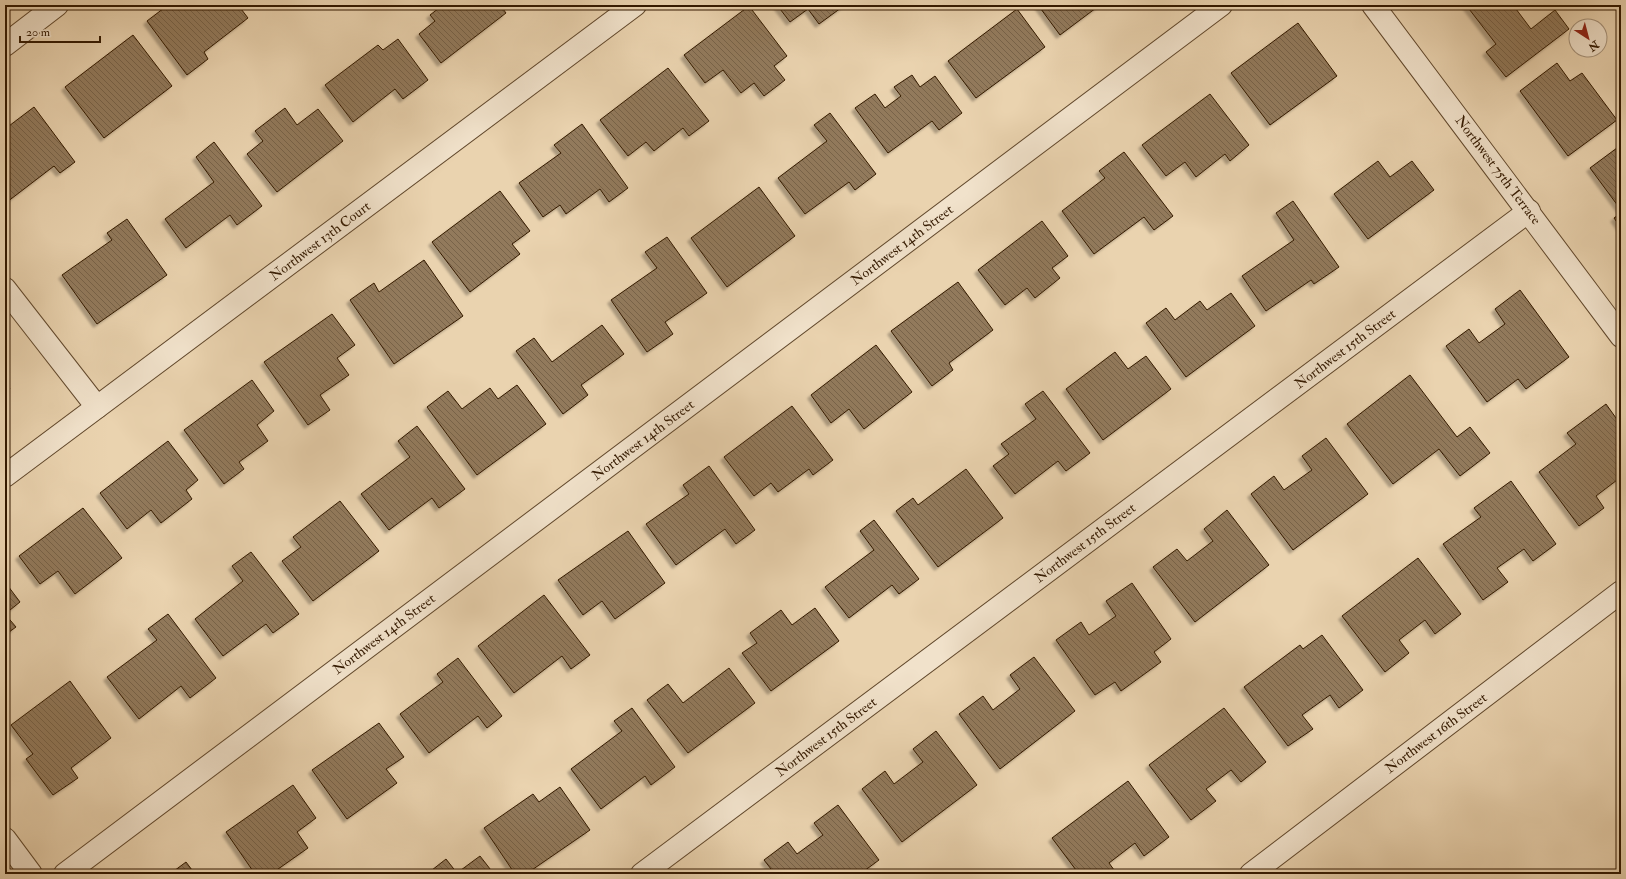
<svg xmlns="http://www.w3.org/2000/svg" width="1626" height="879" viewBox="0 0 1626 879" font-family="'IM FELL Double Pica',serif">
	<style>
		.building { fill: url(#building-back-hatch); stroke: #331900; filter: url(#shadow) }
		.lines { fill: none; stroke-linecap: round; stroke-linejoin: round }
		.street-casing { stroke: #61482c; stroke-width: 24 }
		.street { stroke: #f1e2cb; stroke-width: 22 }
		.labels { text-anchor: middle; dominant-baseline: central; stroke-width: 3.5; stroke-linejoin: round; paint-order: stroke }
		.street-label { font-size: 14px; fill: #331900; stroke: #f1e2cb }
	</style>
	<defs>
		<pattern id="building-back-hatch" width="6" height="6" patternUnits="userSpaceOnUse"><rect width="6" height="6" fill="#927a5b"/><path d="M-1 5l2 2M0 0l6 6M5-1l2 2" fill="none" stroke="#786349"/></pattern>
		<filter id="shadow"><feDropShadow dx="-3.5" dy="3.5" stdDeviation="1" flood-color="#0004"/></filter>
	</defs>
	<rect width="100%" height="100%" fill="#ead3af"/>
	<filter id="stains"><feTurbulence type="fractalNoise" baseFrequency=".005" numOctaves="4"/><feColorMatrix values="0 0 0 0 .2 0 0 0 0 .09 0 0 0 0 .02 0 0 0 .5 -.17"/></filter>
	<radialGradient id="worn" r=".72"><stop offset=".6" stop-color="#630" stop-opacity="0"/><stop offset="1" stop-color="#630" stop-opacity=".3"/></radialGradient>
	<!-- building -->
	<g class="building">
		<polygon points="168,5 238,5 248,18 204,52 208,59 187,75 147,21"/>
		<polygon points="443,5 500,5 506,13 441,63 419,34 435,21 430,15"/>
		<polygon points="777,5 845,5 819,24 808,9 790,22"/>
		<polygon points="1038,5 1100,5 1060,35"/>
		<polygon points="1466,5 1513,5 1531,29 1555,10 1569,29 1506,77 1486,52 1496,44"/>
		<polygon points="749,6 787,56 774,66 785,80 764,96 754,83 741,93 723,70 705,83 684,55"/>
		<polygon points="1017,9 1045,47 976,98 948,61"/>
		<polygon points="1298,23 1337,76 1270,125 1231,73"/>
		<polygon points="133,35 172,86 104,138 65,87"/>
		<polygon points="398,39 428,80 403,99 395,89 353,122 325,85 378,45 383,50"/>
		<polygon points="1557,63 1570,81 1582,73 1617,120 1568,156 1520,91"/>
		<polygon points="668,68 709,121 689,136 683,128 654,151 646,142 628,156 600,120"/>
		<polygon points="912,75 920,87 935,76 962,113 939,130 932,121 888,153 855,108 875,94 885,108 901,96 894,87"/>
		<polygon points="1210,94 1249,145 1230,161 1225,154 1196,177 1185,162 1166,176 1142,145"/>
		<polygon points="34,107 75,162 60,173 54,166 7,202 5,200 5,129"/>
		<polygon points="285,108 297,125 318,109 343,141 277,192 247,154 263,141 255,131"/>
		<polygon points="830,113 876,174 855,190 849,182 805,214 778,178 827,141 814,125"/>
		<polygon points="582,124 628,188 609,202 600,189 566,214 560,205 543,217 519,183 561,153 554,145"/>
		<polygon points="214,142 262,206 237,225 230,215 186,248 165,219 214,182 196,157"/>
		<polygon points="1621,145 1621,210 1590,168"/>
		<polygon points="1124,152 1173,216 1154,230 1144,217 1094,254 1062,211 1105,178 1099,171"/>
		<polygon points="1378,161 1390,177 1412,161 1434,190 1368,239 1334,194"/>
		<polygon points="759,187 795,236 727,287 691,238"/>
		<polygon points="500,191 530,231 512,244 520,254 470,292 432,242"/>
		<polygon points="1293,201 1339,267 1314,284 1311,280 1266,311 1242,276 1294,240 1276,213"/>
		<polygon points="1621,213 1621,228 1614,218"/>
		<polygon points="127,219 167,275 97,324 62,275 112,240 107,233"/>
		<polygon points="1042,221 1068,256 1052,268 1060,278 1035,298 1027,288 1005,305 978,270"/>
		<polygon points="667,237 707,293 665,322 673,334 647,352 611,300 657,268 645,252"/>
		<polygon points="424,260 463,316 394,364 350,300 374,283 379,292"/>
		<polygon points="958,282 993,330 949,363 953,370 932,386 891,331"/>
		<polygon points="1520,290 1569,357 1526,389 1518,379 1487,402 1446,346 1469,329 1479,343 1505,324 1495,309"/>
		<polygon points="1231,293 1255,326 1186,377 1146,323 1166,308 1175,320 1200,301 1207,310"/>
		<polygon points="332,314 355,345 337,358 349,375 320,395 330,410 308,425 264,362"/>
		<polygon points="602,325 624,354 581,385 588,395 563,414 516,351 534,338 552,362"/>
		<polygon points="876,345 912,392 864,429 849,409 831,423 811,395"/>
		<polygon points="1115,352 1128,369 1146,356 1171,389 1103,440 1066,389"/>
		<polygon points="1410,375 1457,437 1470,427 1490,453 1460,476 1439,449 1393,484 1347,424"/>
		<polygon points="252,380 274,411 257,425 268,441 239,462 244,469 224,484 184,430"/>
		<polygon points="5,382 10,389 5,392"/>
		<polygon points="517,385 546,424 477,475 427,407 448,391 462,409 490,388 498,399"/>
		<polygon points="1043,391 1090,453 1066,471 1058,461 1015,494 993,466 1009,454 1001,444 1036,419 1025,404"/>
		<polygon points="1606,404 1621,425 1621,477 1596,496 1604,508 1579,526 1539,472 1576,444 1567,433"/>
		<polygon points="792,406 833,460 813,475 809,469 778,492 771,483 754,496 724,457"/>
		<polygon points="417,426 465,489 439,508 432,498 389,530 361,494 410,457 398,441"/>
		<polygon points="1326,438 1368,494 1293,550 1251,494 1274,476 1284,490 1312,470 1302,456"/>
		<polygon points="168,441 198,480 186,490 192,499 161,523 151,510 127,529 100,493"/>
		<polygon points="709,466 755,530 736,544 725,529 676,565 646,524 689,494 683,485"/>
		<polygon points="966,469 1003,518 938,567 896,511 913,498 918,505"/>
		<polygon points="1511,481 1556,544 1533,561 1524,549 1497,568 1508,582 1483,600 1443,544 1481,517 1474,508"/>
		<polygon points="340,501 379,551 313,601 282,561 301,547 293,537"/>
		<polygon points="83,508 122,558 75,594 58,571 40,584 19,556"/>
		<polygon points="1227,510 1269,565 1195,622 1153,567 1177,549 1187,561 1213,541 1204,529"/>
		<polygon points="874,520 919,579 899,594 892,585 849,618 825,587 874,550 860,531"/>
		<polygon points="628,531 665,583 615,619 602,601 583,615 558,580"/>
		<polygon points="251,552 299,614 273,633 266,624 223,656 195,619 243,581 232,566"/>
		<polygon points="1418,558 1461,614 1435,634 1425,620 1399,640 1409,653 1385,672 1342,616"/>
		<polygon points="5,582 20,602 5,614 16,627 5,635"/>
		<polygon points="1132,583 1171,639 1154,652 1161,662 1121,691 1115,682 1095,695 1056,640 1081,622 1089,635 1116,616 1106,601"/>
		<polygon points="544,595 590,655 571,669 562,656 514,693 478,646"/>
		<polygon points="815,608 839,641 771,691 742,653 757,643 750,633 781,610 792,625"/>
		<polygon points="168,614 216,678 190,698 181,686 139,719 107,677 157,640 148,629"/>
		<polygon points="1322,635 1363,690 1339,708 1330,695 1302,715 1313,729 1288,746 1244,687 1300,645 1303,649"/>
		<polygon points="1034,657 1075,711 1000,769 959,714 983,696 993,710 1020,689 1010,675"/>
		<polygon points="458,658 502,716 487,728 478,716 429,753 400,714 443,682 437,674"/>
		<polygon points="729,668 755,703 688,753 647,700 668,684 683,703"/>
		<polygon points="70,681 111,738 71,768 78,778 53,795 26,759 33,754 11,725"/>
		<polygon points="632,708 675,767 651,785 645,776 601,809 571,769 622,731 614,721"/>
		<polygon points="1224,708 1266,762 1241,782 1231,770 1206,789 1216,801 1191,820 1149,765"/>
		<polygon points="379,723 404,757 386,769 397,783 347,819 312,770"/>
		<polygon points="936,731 977,785 902,842 862,789 885,771 894,784 923,762 913,749"/>
		<polygon points="1128,781 1169,837 1144,856 1135,843 1109,863 1117,874 1079,874 1052,838"/>
		<polygon points="293,785 316,818 297,832 308,848 271,874 255,874 226,832"/>
		<polygon points="560,787 590,830 526,874 515,874 484,828 533,794 539,802"/>
		<polygon points="838,805 879,860 860,874 775,874 764,860 788,842 797,854 823,835 814,823"/>
		<polygon points="480,856 494,874 427,874 446,859 457,873"/>
		<polygon points="186,862 195,874 170,874"/>
	</g>
	<g class="lines">
		<defs>
			<g id="street">
				<polyline points="1373,5 1621,336"/>
				<polyline points="5,45 57,5"/>
				<polyline points="5,289 97,407"/>
				<polyline points="5,476 635,5"/>
				<polyline points="5,839 31,874"/>
				<polyline points="65,874 1221,5"/>
				<polyline points="642,874 1529,211"/>
				<polyline points="1251,874 1621,592"/>
			</g>
		</defs>
		<!-- street casing -->
		<use href="#street" class="street-casing"/>
		<!-- street -->
		<use href="#street" class="street"/>
	</g>
	<g class="labels">
		<!-- street labels -->
		<g class="street-label">
			<text transform="translate(1498 170) rotate(53)">Northwest 75th Terrace</text>
			<text transform="translate(320 241) rotate(-37)">Northwest 13th Court</text>
			<text transform="translate(902 245) rotate(-37)">Northwest 14th Street</text>
			<text transform="translate(1345 349) rotate(-37)">Northwest 15th Street</text>
			<text transform="translate(643 440) rotate(-37)">Northwest 14th Street</text>
			<text transform="translate(1085 543) rotate(-37)">Northwest 15th Street</text>
			<text transform="translate(384 634) rotate(-37)">Northwest 14th Street</text>
			<text transform="translate(1436 733) rotate(-37)">Northwest 16th Street</text>
			<text transform="translate(826 737) rotate(-37)">Northwest 15th Street</text>
		</g>
	</g>
	<!-- margin -->
	<rect width="1626" height="879" fill="none" stroke="#ead3af" stroke-width="20"/>
	<rect x="6" y="6" width="1614" height="867" fill="none" stroke="#331900" stroke-width="2"/>
	<rect x="10" y="10" width="1606" height="859" fill="none" stroke="#331900"/>
	<!-- north arrow -->
	<g transform="translate(1588 38) rotate(144)"><circle r="19" fill="#f1e2cb" stroke="#a5927a"/>
	<path d="M0-3L7 15L0 10L-7 15Z" fill="#8f2418"/>
	<text y="-6" font-size="11" font-weight="bold" text-anchor="middle" fill="#331900">N</text>
	</g>
	<!-- scale -->
	<path d="M20 36v6h80v-6" fill="none" stroke="#331900" stroke-width="2"/>
	<text x="26" y="36" font-size="12" fill="#331900" stroke="#f1e2cb" stroke-width="3" paint-order="stroke">20 m</text>
	<rect width="100%" height="100%" filter="url(#stains)"/>
	<rect width="100%" height="100%" fill="url(#worn)"/>
</svg>
